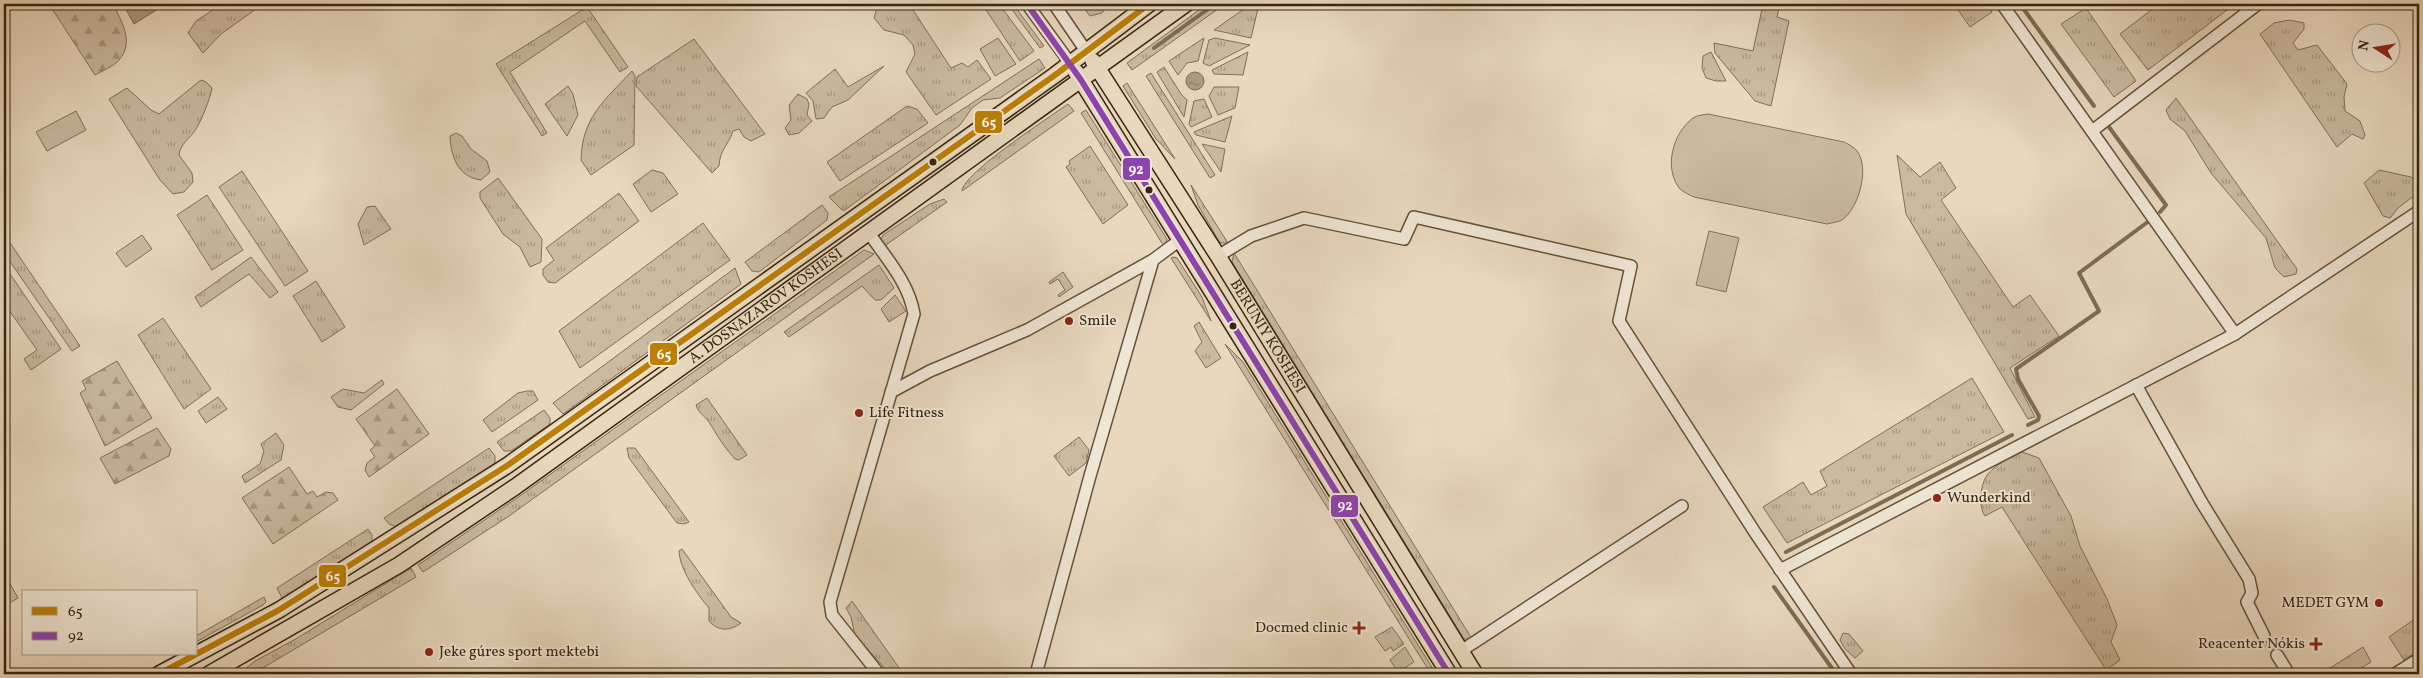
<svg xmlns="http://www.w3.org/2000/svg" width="2423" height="678" viewBox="0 0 2423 678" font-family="Vollkorn,serif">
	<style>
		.grass { fill: url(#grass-tufts); stroke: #807058 }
		.forest { fill: url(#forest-firs); stroke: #807058 }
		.garden { fill: #cabaa0; stroke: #807058 }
		.water { fill: url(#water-ripples); stroke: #7d6c54 }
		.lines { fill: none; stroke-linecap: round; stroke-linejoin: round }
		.stream { stroke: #7d6c54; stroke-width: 4 }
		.minor-tunnel { stroke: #c5b49b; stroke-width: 11; stroke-dasharray: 11 5.5; stroke-linecap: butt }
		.minor-casing { stroke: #63523b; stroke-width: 14 }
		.major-casing { stroke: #37250f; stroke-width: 18 }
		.minor { stroke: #f0e6d5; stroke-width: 11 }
		.major { stroke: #e8d8be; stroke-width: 15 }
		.bus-1-casing { stroke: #f0e6d5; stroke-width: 10 }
		.bus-2-casing { stroke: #f0e6d5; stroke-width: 10 }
		.bus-1 { stroke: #bd7f04; stroke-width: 6 }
		.bus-2 { stroke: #8e44ad; stroke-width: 6 }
		.bus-dot { fill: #37250f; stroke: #f0e6d5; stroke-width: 2 }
		.poi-dot { fill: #8f2418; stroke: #f0e6d5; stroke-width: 2 }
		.labels { text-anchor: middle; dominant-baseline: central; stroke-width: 4; stroke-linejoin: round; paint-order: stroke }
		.street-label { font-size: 15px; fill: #37250f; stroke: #f0e6d5 }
		.poi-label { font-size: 15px; fill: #37250f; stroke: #f0e6d5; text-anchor: start }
		.line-badge { stroke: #f0e6d5; stroke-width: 2 }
		.badge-label { font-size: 14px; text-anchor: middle; font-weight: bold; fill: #fff }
	</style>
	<defs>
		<pattern id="grass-tufts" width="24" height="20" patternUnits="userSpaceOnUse" patternTransform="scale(1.25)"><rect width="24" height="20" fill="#cabaa0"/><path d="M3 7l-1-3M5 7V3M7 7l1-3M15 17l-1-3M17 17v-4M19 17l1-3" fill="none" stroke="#a59781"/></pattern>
		<pattern id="forest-firs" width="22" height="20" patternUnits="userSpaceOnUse" patternTransform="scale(1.25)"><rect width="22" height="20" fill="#cabaa0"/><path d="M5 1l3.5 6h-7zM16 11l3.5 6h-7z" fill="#a59781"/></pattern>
		<pattern id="water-ripples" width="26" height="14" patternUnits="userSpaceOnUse" patternTransform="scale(1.25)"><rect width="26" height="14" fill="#ac9b82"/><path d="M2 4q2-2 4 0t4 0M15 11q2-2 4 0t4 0" fill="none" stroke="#8d7e69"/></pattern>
	</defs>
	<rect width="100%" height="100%" fill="#e8d8be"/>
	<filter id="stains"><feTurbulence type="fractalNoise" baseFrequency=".004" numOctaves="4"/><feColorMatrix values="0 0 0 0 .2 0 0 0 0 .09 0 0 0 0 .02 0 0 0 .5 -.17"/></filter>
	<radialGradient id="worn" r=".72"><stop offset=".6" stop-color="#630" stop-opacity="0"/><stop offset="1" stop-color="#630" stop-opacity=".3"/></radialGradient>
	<!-- grass -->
	<g class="grass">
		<polygon points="222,4 263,4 221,34 203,53 188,33 196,21"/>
		<polygon points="878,4 915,4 911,7 951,68 962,63 968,67 977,60 991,79 936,115 906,72 915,54 913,45 904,35 884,30 874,18"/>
		<polygon points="982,4 999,4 1034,51 1020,61"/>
		<polygon points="1008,4 1013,4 1044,46 1040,48"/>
		<polygon points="1081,4 1108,4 1102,13 1090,16"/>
		<polygon points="1207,4 1225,4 1132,70 1127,63"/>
		<polygon points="1251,4 1259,4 1251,38 1214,30"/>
		<polygon points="1763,4 1780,4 1777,17 1789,21 1771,106 1755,101 1715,53 1714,43 1753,51"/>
		<polygon points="1954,4 1986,4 1992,12 1970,27"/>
		<polygon points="2159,4 2235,4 2148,70 2120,34"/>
		<polygon points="587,7 628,67 620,72 585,21 510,72 547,133 542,136 496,64"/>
		<polygon points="2086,8 2136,81 2114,97 2061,24"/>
		<polygon points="2289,20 2304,23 2304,29 2293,43 2298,50 2317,45 2347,84 2344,97 2345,111 2360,121 2365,135 2363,139 2352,134 2337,147 2260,34 2274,23"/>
		<polygon points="998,38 1016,64 995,76 980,49"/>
		<polygon points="1204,38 1198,61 1187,63 1178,75 1169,61"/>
		<polygon points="1215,38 1250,45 1209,66 1203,63 1209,40"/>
		<path d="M694,39l71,95 -14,7 -7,-4 -5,-8 -6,2c-5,15 -13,18 -14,35l-7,7 -76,-87 1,-9z"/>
		<polygon points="1248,52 1243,75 1214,74 1212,70"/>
		<polygon points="1711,52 1726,81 1716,81 1706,78 1702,68 1703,56"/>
		<polygon points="1039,59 1045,68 1000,98 983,100 972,108 960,125 845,210 842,210 829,197"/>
		<polygon points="884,66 848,100 832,107 824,118 816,119 813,101 806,93 835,69 848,87"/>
		<polygon points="1164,67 1181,94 1187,100 1184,117 1157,72"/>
		<path d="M632,71l3,5 -1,69 -43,30 -10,-15c1,-43 24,-60 51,-89z"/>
		<polygon points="1151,73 1215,175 1210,178 1146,76"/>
		<path d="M201,80l5,2 6,6c-2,11 -10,31 -16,41 -6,10 -15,13 -17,26l13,18 1,9 -9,10 -11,2 -13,-14 -51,-81 18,-11 24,22 8,4z"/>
		<polygon points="1127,83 1175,159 1156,139 1123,86"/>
		<polygon points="568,86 573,94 578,115 567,136 545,104"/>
		<polygon points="1214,87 1239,87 1235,108 1218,115 1209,96"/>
		<polygon points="798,94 807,99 809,104 807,115 812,121 799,133 789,135 785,128 791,120 789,105"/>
		<polygon points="2176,98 2297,269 2296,274 2284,277 2275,268 2266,238 2211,173 2185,131 2170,119 2166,110"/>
		<polygon points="1204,99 1212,117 1191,127 1189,124 1194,101"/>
		<path d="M1068,104l6,7 -112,80c1,-18 88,-74 106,-87z"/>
		<polygon points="907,106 917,109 928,123 840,181 827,162"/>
		<polygon points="1086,110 1167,239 1165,248 1081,113"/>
		<polygon points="1232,116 1225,142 1196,135 1194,132"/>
		<path d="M456,133l6,3 9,13 16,12 3,11 -9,8c-23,-3 -30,-23 -31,-44z"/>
		<polygon points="1202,144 1225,149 1221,172"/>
		<polygon points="1090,146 1128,205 1103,224 1066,167 1070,164 1069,161"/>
		<polygon points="1897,155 1920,177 1940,162 1956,188 1941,200 2013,307 2030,295 2059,336 2010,368 2035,417 2028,419 1906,214"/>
		<polygon points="652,170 663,173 678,194 651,212 633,184"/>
		<polygon points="2379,170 2411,177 2419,184 2419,192 2398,208 2390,218 2383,216 2364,183"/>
		<polygon points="242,171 308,271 285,286 219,187"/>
		<polygon points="498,178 542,239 541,262 530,267 520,247 503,234 480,198 480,192"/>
		<polygon points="1191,185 1228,243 1220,243 1198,205"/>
		<polygon points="619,193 639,221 555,283 548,282 543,275 543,269 554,260 546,248"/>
		<polygon points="207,195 243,250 212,270 177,215"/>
		<polygon points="944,199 947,202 883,247 880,242 883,235 930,204"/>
		<polygon points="822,205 828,213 827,220 759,272 752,271 745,262"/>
		<polygon points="375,206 391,229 364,245 358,224 367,207"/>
		<polygon points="703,223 730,260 580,368 559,331"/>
		<polygon points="4,234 80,346 72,351 4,253"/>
		<polygon points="864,250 874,254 509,516 423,572 418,565 517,498"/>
		<polygon points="1234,253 1472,639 1464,639 1232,262"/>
		<polygon points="251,257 278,292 270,298 249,274 201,307 195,297"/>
		<polygon points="1174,257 1177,258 1202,297 1211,321 1171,258"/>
		<polygon points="4,265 61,349 31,370 24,359 37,350 4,303"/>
		<polygon points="879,265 894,288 881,300 875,300 862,286 789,337 784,332"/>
		<polygon points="735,268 741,284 563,414 553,403"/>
		<polygon points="1063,272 1073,287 1059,297 1058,295 1065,290 1058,279 1050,284 1049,282"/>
		<polygon points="316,281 345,327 322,342 293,296"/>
		<polygon points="895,295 906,311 889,322 881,309"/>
		<polygon points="163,318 211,389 184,409 138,335"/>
		<polygon points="1199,322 1221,358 1206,368 1195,351 1202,342 1194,326"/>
		<polygon points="1225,344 1243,362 1436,674 1431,674"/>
		<polygon points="1972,378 2004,432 1787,543 1763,507 1803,482 1811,495 1827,486 1820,471"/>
		<polygon points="382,380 384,384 351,410 338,407 331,397 343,389 364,393"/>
		<polygon points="527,391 533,391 538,400 492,432 483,420 518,393"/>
		<polygon points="218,397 227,409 206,423 198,411"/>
		<path d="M707,398l40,57 -8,5 -4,-1c-11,-12 -18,-24 -26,-37 -4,-6 -11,-9 -13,-17z"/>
		<polygon points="544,410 550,418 550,424 511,451 504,451 497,442"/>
		<polygon points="276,433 284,445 281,460 245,483 242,476 260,464 264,451 261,444"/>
		<polygon points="1079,437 1089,450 1086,463 1069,476 1054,456"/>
		<polygon points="489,448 495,456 495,463 399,528 389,524 384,518"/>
		<polygon points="627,448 635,448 689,522 684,524 677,523 629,458"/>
		<path d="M2022,452l17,6 32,58 9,30 27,53 10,26 -6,17 9,18 -14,10 -104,-163 -17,9c-7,-10 -5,-32 3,-42 8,-10 22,-16 34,-22z"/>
		<polygon points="368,529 372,535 372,545 282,598 277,588"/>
		<path d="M682,549l49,68 10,6c-11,8 -22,9 -32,-2v-13c-12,-14 -29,-38 -30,-57z"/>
		<polygon points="411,568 416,577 256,672 239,674 255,661 294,640"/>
		<polygon points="4,573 18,598 4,606"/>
		<polygon points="264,597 266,602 263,605 196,642 196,636"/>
		<polygon points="852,601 902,672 900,674 890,674 855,635 851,617 846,608"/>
		<polygon points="2419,616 2419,651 2404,660 2389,637"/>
		<polygon points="1392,627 1404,644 1393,651 1391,647 1385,651 1375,637"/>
		<polygon points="1843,633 1849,634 1863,651 1855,658 1845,649 1840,640"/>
		<polygon points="1405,647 1414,662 1398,672 1390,660"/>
		<polygon points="2363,647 2371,662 2352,674 2330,674 2327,670"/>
	</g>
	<!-- forest -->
	<g class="forest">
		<path d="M49,4h64c8,17 22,38 6,56 -5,6 -17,11 -24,15z"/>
		<polygon points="117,361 152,418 105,446 80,393 86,389 82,381"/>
		<polygon points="397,389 429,434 369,477 365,470 367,463 375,457 370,450 375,446 356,419"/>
		<polygon points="157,428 171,449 169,456 115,484 100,458"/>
		<polygon points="289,467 307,494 313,491 317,497 326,492 333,493 338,500 273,544 242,498"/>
	</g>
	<!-- garden -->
	<g class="garden">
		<polygon points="76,111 86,130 47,151 36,132"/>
		<path d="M1708,114l136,28c4,2 10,5 13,9 13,17 2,57 -15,69 -4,2 -11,3 -15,4l-133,-27c-4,-2 -11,-5 -14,-8 -17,-21 -7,-56 13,-71 4,-3 10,-3 15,-4z"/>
		<polygon points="1709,231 1739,238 1726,292 1696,285"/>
		<polygon points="142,235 152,249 126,267 116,253"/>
	</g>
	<!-- water -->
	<g class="water">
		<polygon points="123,4 166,4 134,24"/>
		<circle cx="1195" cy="81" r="9"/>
	</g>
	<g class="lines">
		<!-- stream -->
		<g class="stream">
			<polyline points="2020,4 2094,106"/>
			<polyline points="1154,48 1215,4"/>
			<polyline points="2109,127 2166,205 2160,212"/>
			<polyline points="2028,425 2038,420 2039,416 2018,379 2016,369 2099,311 2079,273 2149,221"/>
			<polyline points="1786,552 2012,435"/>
			<polyline points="1774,587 1836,674"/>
		</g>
		<!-- minor-tunnel -->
		<polyline class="minor-tunnel" points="2264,636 2277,655"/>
		<defs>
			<g id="minor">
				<polyline points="1027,4 1070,63"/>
				<polyline points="1054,4 1086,51"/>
				<polyline points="2002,4 2235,334"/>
				<polyline points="2092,131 2258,4"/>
				<path d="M869,233c17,25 40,50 45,81l-84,288 2,13 47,59"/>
				<polyline points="1218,256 1251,236 1304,218 1404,239 1414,217 1631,266 1619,321 1756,534 1851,674"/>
				<polyline points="2136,385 2202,503 2249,579 2252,593 2247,602 2264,636"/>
				<polyline points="891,392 930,371 1027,330 1153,260"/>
				<polyline points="1780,570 2235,334 2419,211"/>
				<polyline points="1461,651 1682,506"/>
				<polyline points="2277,655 2289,674"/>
				<polyline points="1036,674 1090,476 1153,260 1180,240"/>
				<polyline points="2395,674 2419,659"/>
			</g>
			<g id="major">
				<path id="s1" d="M1093,61l125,195 257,418"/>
				<polyline points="1076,72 1449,674"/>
				<polyline points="159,674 279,610 508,465 1055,75 1149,4"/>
				<path id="s2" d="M209,674l190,-109 116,-78 671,-483"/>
			</g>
		</defs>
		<!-- minor casing -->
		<use href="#minor" class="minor-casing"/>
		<!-- major casing -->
		<use href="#major" class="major-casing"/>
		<!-- minor -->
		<use href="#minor" class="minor"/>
		<!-- major -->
		<use href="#major" class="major"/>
		<defs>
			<polyline id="bus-1" points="159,674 279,610 508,465 1055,75 1149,4"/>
			<polyline id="bus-2" points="1027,4 1081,80 1449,674"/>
		</defs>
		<!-- bus-1 casing -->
		<use href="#bus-1" class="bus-1-casing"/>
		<!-- bus-2 casing -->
		<use href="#bus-2" class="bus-2-casing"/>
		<!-- bus-1 -->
		<use href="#bus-1" class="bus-1"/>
		<!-- bus-2 -->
		<use href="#bus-2" class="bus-2"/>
	</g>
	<!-- markers -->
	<g class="bus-dot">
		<circle cx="933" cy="162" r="4.5"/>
		<circle cx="1149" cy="190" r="4.5"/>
		<circle cx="1233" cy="326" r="4.5"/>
	</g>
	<g class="poi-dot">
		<circle cx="1069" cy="321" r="5"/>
		<circle cx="859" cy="413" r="5"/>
		<circle cx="1937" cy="498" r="5"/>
		<circle cx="2379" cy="603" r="5"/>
		<path d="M1356.5 620.5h5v5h5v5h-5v5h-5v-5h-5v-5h5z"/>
		<path d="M2313.5 636.5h5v5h5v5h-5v5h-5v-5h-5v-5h5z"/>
		<circle cx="429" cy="652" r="5"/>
	</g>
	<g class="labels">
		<!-- street labels -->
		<g class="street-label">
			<text stroke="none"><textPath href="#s2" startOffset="668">A. DOSNAZAROV KÓSHESI</textPath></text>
			<text stroke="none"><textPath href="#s1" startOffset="326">BERUNIY KÓSHESI</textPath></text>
		</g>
		<!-- poi labels -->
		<g class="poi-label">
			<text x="1079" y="321">Smile</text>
			<text x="869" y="413">Life Fitness</text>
			<text x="1947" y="498">Wunderkind</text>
			<text x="2369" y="603" text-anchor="end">MEDET GYM</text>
			<text x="1348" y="628" text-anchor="end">Docmed clinic</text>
			<text x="2305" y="644" text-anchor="end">Reacenter Nókis</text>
			<text x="439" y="652">Jeke gúres sport mektebi</text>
		</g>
	</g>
	<g class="line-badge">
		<rect x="974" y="110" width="29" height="24" rx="5" fill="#bd7f04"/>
		<rect x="1122" y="157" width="29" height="24" rx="5" fill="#8e44ad"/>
		<rect x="649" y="342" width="29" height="24" rx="5" fill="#bd7f04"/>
		<rect x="1330" y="494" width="29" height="24" rx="5" fill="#8e44ad"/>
		<rect x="318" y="564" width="29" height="24" rx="5" fill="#bd7f04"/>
	</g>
	<g class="badge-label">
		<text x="989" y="127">65</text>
		<text x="1136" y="174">92</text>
		<text x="664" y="359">65</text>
		<text x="1345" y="510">92</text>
		<text x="333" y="581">65</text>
	</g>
	<!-- margin -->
	<rect width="2423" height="678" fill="none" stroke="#e8d8be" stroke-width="20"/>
	<rect x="5" y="5" width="2413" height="668" fill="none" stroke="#37250f" stroke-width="2.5"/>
	<rect x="10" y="10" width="2403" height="658" fill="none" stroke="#37250f"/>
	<!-- legend -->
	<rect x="22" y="590" width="175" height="65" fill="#f0e6d5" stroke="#a69986"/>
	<rect x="32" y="607" width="25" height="8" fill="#bd7f04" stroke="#a69986"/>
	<text x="68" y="616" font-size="15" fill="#37250f">65</text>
	<rect x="32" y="632" width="25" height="8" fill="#8e44ad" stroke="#a69986"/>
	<text x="68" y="640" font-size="15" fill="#37250f">92</text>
	<!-- north arrow -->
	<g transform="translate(2376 48) rotate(282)"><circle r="24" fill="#f0e6d5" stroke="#a69986"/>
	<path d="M0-4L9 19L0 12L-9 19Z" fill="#8f2418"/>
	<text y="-8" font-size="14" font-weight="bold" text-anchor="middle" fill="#37250f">N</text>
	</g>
	<rect width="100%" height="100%" filter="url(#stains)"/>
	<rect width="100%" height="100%" fill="url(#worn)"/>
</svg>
